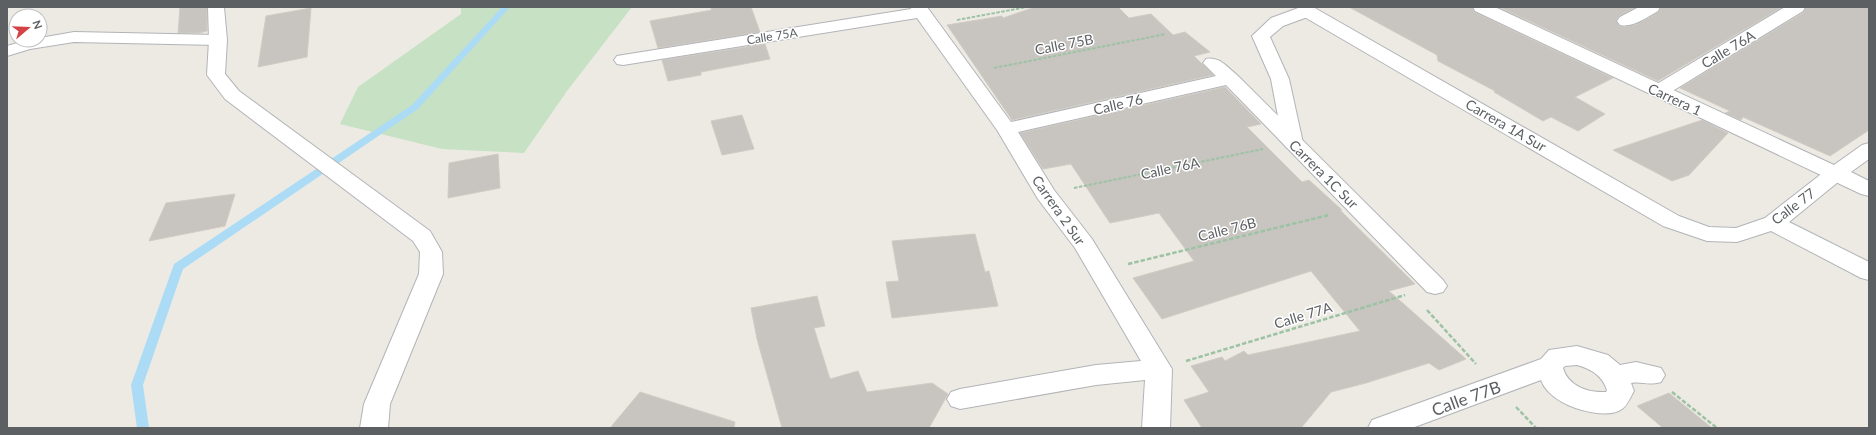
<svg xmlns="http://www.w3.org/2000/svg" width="1876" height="435" viewBox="0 0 1876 435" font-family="Lato,sans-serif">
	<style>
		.green { fill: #c6e1c3 }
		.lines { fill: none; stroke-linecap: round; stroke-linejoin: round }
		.stream { fill: #acdcf5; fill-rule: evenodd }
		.building { fill: #c8c5c1; stroke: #d1cbc3 }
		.service-casing { stroke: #b1b4b7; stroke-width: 2 }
		.pedestrian-casing { stroke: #b1b4b7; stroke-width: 2 }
		.minor-casing { stroke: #b1b4b7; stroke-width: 2 }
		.tertiary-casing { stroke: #b1b4b7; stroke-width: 2 }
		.path-far1 { stroke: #9dc2a4; stroke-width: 2; stroke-dasharray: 3.5 1.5; stroke-linecap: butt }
		.path { stroke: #9dc2a4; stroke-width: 2.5; stroke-dasharray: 4.5 2; stroke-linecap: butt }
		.service { fill: #fff; fill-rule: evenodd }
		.pedestrian { fill: #fff; fill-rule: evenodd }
		.minor { fill: #fff; fill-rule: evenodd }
		.tertiary { fill: #fff; fill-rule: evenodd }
		.labels { text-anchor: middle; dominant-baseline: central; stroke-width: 3; stroke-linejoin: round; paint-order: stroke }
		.far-street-label { font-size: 12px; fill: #5c6063; stroke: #fff }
		.street-label { font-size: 14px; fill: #5c6063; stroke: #fff }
		.near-street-label { font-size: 17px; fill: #5c6063; stroke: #fff }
	</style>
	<rect width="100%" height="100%" fill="#edeae4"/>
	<!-- green -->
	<polygon class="green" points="461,7 632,7 567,91 524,153 442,149 340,124 358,87 461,14"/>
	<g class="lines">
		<!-- stream -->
		<polygon class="stream" points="502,7 510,7 418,109 183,269 143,385 149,428 137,428 131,385 174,264 412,105"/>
	</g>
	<!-- building -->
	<g class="building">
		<polygon points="180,7 207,7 207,31 199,33 178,33"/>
		<polygon points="710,7 751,7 760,32 658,48 650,21 712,10"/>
		<polygon points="1035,7 1118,7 1129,18 1151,14 1173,35 1185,32 1210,52 1194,56 1213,75 1012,120 947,25 1002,16 1003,18"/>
		<polygon points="1349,7 1472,7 1474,12 1613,78 1575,97 1605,114 1578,131 1551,117 1543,121 1494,92 1495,91 1438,61 1437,55"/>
		<polygon points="1499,7 1636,7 1619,16 1616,20 1619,26 1625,27 1635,25 1645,20 1659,12 1661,7 1782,7 1658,81"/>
		<polygon points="1806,7 1869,7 1869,130 1830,156 1743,117 1741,120 1725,113 1730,111 1680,88 1804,12"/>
		<polygon points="311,8 307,57 258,67 266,16"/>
		<polygon points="765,44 770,59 701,72 701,75 668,81 662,60"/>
		<polygon points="1225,87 1261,124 1247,127 1302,182 1309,180 1342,210 1340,210 1415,284 1389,291 1466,359 1439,370 1429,363 1366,383 1331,392 1301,428 1202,428 1184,400 1209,392 1191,366 1222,357 1225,361 1244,351 1248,355 1360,331 1311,271 1162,319 1133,278 1194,261 1159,213 1110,223 1071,164 1043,169 1020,133"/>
		<polygon points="742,115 754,149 722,155 711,121"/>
		<polygon points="1702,120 1728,133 1689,175 1672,181 1613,150"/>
		<polygon points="498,154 500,188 448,198 449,163"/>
		<polygon points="235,194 225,226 149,241 166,203"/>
		<polygon points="975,234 985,272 989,271 998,306 892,318 886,282 899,281 892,241"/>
		<polygon points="817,296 825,326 814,328 830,379 858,371 867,392 932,383 948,394 929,428 782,428 757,339 751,308"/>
		<polygon points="640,392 735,422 734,428 610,428"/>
		<polygon points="1669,393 1712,428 1663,428 1637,406"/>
	</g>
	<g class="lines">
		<defs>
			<polygon id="service" points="74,32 218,35 223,37 226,40 223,43 218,45 74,42 30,49 7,56 7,46 28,40 40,40 40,38"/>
			<polygon id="pedestrian" points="1301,7 1313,7 1315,11 1313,15 1283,26 1270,37 1289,79 1303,143 1300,147 1293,149 1286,147 1283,143 1271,79 1252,36 1271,18"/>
			<g id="minor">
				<polygon points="208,7 224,7 227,40 225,74 239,91 430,231 442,252 443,274 390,404 388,428 360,428 364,404 419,274 420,252 413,241 225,99 207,75 209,40"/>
				<path d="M910,7h17l84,115 205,-46 -13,-13 3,-4c13,-3 21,8 31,16l206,205 4,6 -4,6 -8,2 -8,-2 -201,-207 -208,47 36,58 38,49 80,130 -2,59h-28l3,-48 -49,5 -136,24 -9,-3 -4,-7 4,-7 9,-3 136,-24 45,-4 -66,-113 -37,-49 -41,-69 -80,-112 -294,47 -6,-1 -3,-4 3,-4 6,-1 288,-46z"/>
				<polygon points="1301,7 1313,7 1679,216 1709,227 1736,228 1765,218 1829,168 1836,167 1843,168 1846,173 1843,178 1789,222 1869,262 1869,280 1861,278 1771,231 1737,242 1707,241 1663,226 1301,15 1299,11"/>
				<path d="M1639,7h21l-2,4c-11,6 -25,17 -38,14l-3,-4 3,-4z"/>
				<polygon points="1785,7 1805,7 1803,11 1666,95 1659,97 1652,95 1650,91 1652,87"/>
				<path d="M1577,346l31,9 12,10 16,-3 25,6 4,7 -4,7c-13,4 -19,-1 -30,1l3,8c-3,5 -7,15 -12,18 -13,10 -47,1 -60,-7 -9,-5 -18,-13 -21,-22l-129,48h-44l4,-8 169,-61 8,-9zM1577,365c14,4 25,10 30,25l-1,2c-18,1 -38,-6 -43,-24l2,-2z"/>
			</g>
			<polygon id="tertiary" points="1473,7 1495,7 1834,165 1862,145 1869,143 1869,159 1851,172 1869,181 1869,196 1861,194 1475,11"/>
		</defs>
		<!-- service casing -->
		<use href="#service" class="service-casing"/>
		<!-- pedestrian casing -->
		<use href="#pedestrian" class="pedestrian-casing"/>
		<!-- minor casing -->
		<use href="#minor" class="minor-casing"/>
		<!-- tertiary casing -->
		<use href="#tertiary" class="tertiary-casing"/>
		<!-- path-far1 -->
		<g class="path-far1">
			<polyline points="957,20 1027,7"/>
			<polyline points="994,68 1166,34"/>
			<polyline points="1074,188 1263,149"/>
		</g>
		<!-- path -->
		<g class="path">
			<polyline points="1128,264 1329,215"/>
			<polyline points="1427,310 1476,364"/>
			<polyline points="1186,361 1405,295"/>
			<polyline points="1672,392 1717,428"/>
			<polyline points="1516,407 1536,428"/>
		</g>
		<!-- service -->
		<use href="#service" class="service"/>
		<!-- pedestrian -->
		<use href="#pedestrian" class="pedestrian"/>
		<!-- minor -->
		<use href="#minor" class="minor"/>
		<!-- tertiary -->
		<use href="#tertiary" class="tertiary"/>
	</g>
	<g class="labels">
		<!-- far-street labels -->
		<g class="far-street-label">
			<text transform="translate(772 36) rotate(-9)">Calle 75A</text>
		</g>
		<!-- street labels -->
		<g class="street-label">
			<text transform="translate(1064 44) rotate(-11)">Calle 75B</text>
			<text transform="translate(1728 49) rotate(-31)">Calle 76A</text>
			<text transform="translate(1675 99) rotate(25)">Carrera 1</text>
			<text transform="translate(1118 104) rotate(-13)">Calle 76</text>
			<text transform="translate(1506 125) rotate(30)">Carrera 1A Sur</text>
			<text transform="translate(1170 168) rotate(-12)">Calle 76A</text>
			<text transform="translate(1324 174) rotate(45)">Carrera 1C Sur</text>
			<text transform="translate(1793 206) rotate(-37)">Calle 77</text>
			<text transform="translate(1059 210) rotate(55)">Carrera 2 Sur</text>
			<text transform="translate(1227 229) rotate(-14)">Calle 76B</text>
			<text transform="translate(1303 315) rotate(-17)">Calle 77A</text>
		</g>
		<!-- near-street labels -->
		<g class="near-street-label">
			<text transform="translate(1466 398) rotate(-20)">Calle 77B</text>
		</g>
	</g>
	<!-- border -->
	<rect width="1876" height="435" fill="none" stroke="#5c6063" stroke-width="16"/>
	<!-- north arrow -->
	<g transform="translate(28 28) rotate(71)"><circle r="19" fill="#ffffff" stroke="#bebfc1"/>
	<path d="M0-3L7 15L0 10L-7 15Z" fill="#d44245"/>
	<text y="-6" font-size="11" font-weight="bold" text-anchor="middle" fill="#5c6063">N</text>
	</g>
</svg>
